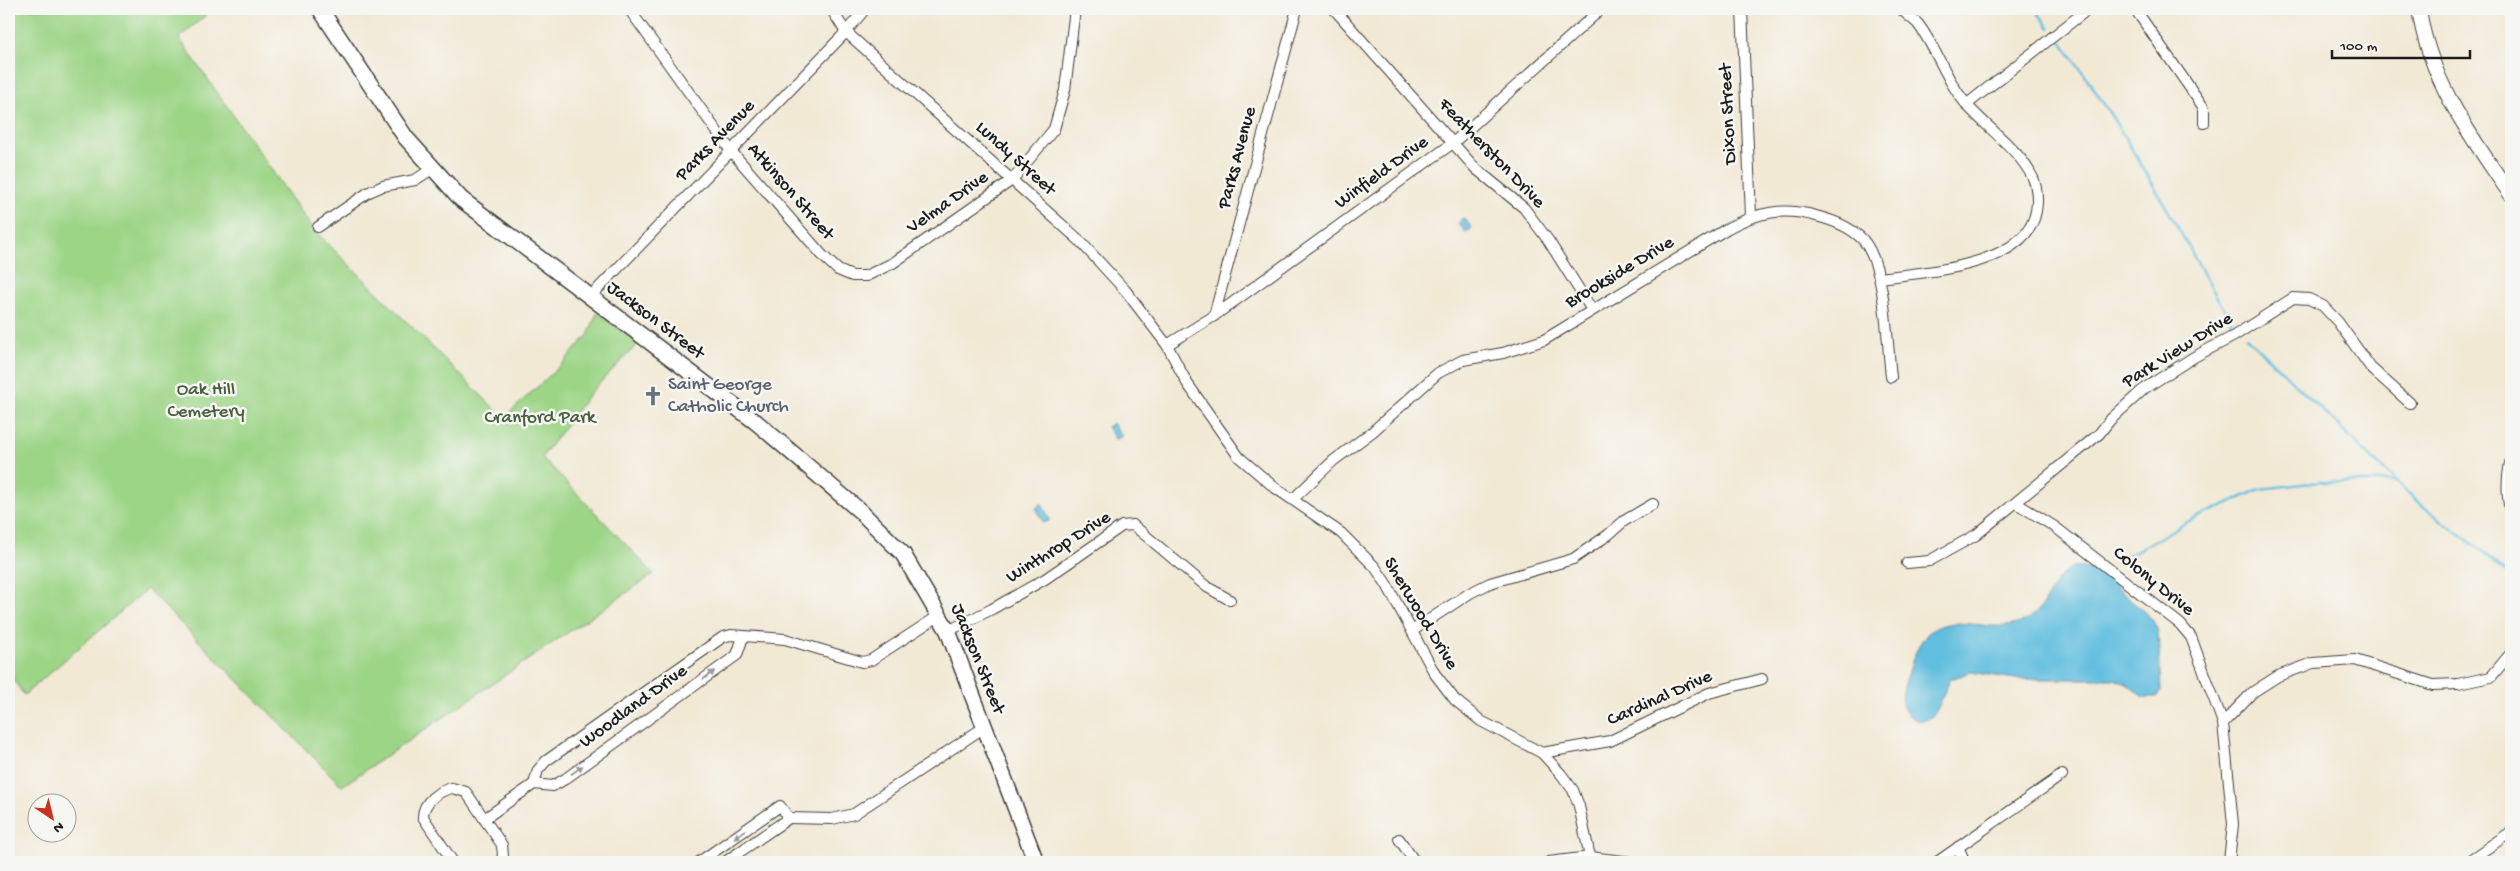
<svg xmlns="http://www.w3.org/2000/svg" width="2520" height="871" viewBox="0 0 2520 871" font-family="'Gochi Hand',sans-serif">
	<style>
		.green { fill: #9dd587; stroke: #5c7852 }
		.water { fill: #61bedf; stroke: #3e6d7e }
		.lines { fill: none; stroke-linecap: round; stroke-linejoin: round }
		.stream { stroke: #61bedf; stroke-width: 2.5 }
		.street-casing { stroke: #3c3b38; stroke-width: 12 }
		.secondary-casing { stroke: #3c3b38; stroke-width: 16 }
		.primary-casing { stroke: #3c3b38; stroke-width: 18 }
		.street { stroke: #fff; stroke-width: 10 }
		.secondary { stroke: #fff; stroke-width: 14 }
		.primary { stroke: #fff; stroke-width: 15 }
		.oneway { fill: #999 }
		.labels { text-anchor: middle; dominant-baseline: central; stroke-width: 5; stroke-linejoin: round; paint-order: stroke }
		.street-label { font-size: 19px; fill: #1c1c1c; stroke: #f6f6f2 }
		.worship-label { font-size: 19px; fill: #5b616d; stroke: #f6f6f2; text-anchor: start }
		.park-label { font-size: 19px; fill: #495d41; stroke: #f6f6f2 }
	</style>
	<rect width="100%" height="100%" fill="#f6f6f2"/>
	<filter id="ink" filterUnits="userSpaceOnUse"><feTurbulence type="fractalNoise" baseFrequency=".02" numOctaves="2"/><feDisplacementMap in="SourceGraphic" scale="10" xChannelSelector="R" yChannelSelector="G"/><feConvolveMatrix kernelMatrix="1 2 1 2 8 2 1 2 1" color-interpolation-filters="sRGB"/></filter>
	<filter id="wash" filterUnits="userSpaceOnUse"><feTurbulence type="fractalNoise" baseFrequency=".0096" numOctaves="4" result="noise"/><feDisplacementMap in="SourceGraphic" scale="20" xChannelSelector="R" yChannelSelector="G"/><feGaussianBlur stdDeviation="1.12" result="paint"/><feColorMatrix in="noise" values="0 0 0 0 0 0 0 0 0 0 0 0 0 0 0 0 0 1.4 0 .05"/><feComposite in="paint" operator="in"/></filter>
	<g filter="url(#wash)">
		<rect width="100%" height="100%" fill="#f2e9d5"/>
		<!-- green -->
		<polygon class="green" points="9,9 213,9 179,38 313,229 504,418 563,363 588,335 597,313 639,343 590,393 542,457 654,574 342,786 147,589 24,695 9,673"/>
		<!-- water -->
		<g class="water">
			<polygon points="1464,218 1472,228 1466,233 1458,223"/>
			<polygon points="1113,423 1122,436 1116,440 1107,427"/>
			<polygon points="1040,504 1042,504 1050,520 1044,523 1036,508"/>
			<path d="M2075,566l26,6 51,47 6,12 3,61 -5,5h-13l-16,-13 -13,-5h-99l-44,-7 -20,7c-8,10 -9,28 -19,37 -11,11 -29,0 -30,-14 0,-13 6,-26 9,-37 22,-75 76,-21 117,-46 22,-13 24,-44 47,-53z"/>
		</g>
		<g class="lines">
			<!-- stream -->
			<g class="stream">
				<polyline points="2035,9 2050,28"/>
				<path d="M2060,40c42,57 79,120 114,181 21,36 39,72 61,106"/>
				<polyline points="2246,337 2424,508 2485,553 2511,577"/>
				<polyline points="2127,556 2189,521 2260,489 2320,482 2396,482"/>
			</g>
		</g>
	</g>
	<g filter="url(#ink)">
		<g class="lines">
			<defs>
				<g id="street">
					<polyline points="629,9 731,151 823,256 838,270 852,276 866,276 893,263 1012,180 1054,129 1065,90 1075,9"/>
					<polyline points="831,9 846,32 1079,240 1125,290 1167,345 1187,383 1239,457 1274,487 1341,533 1375,567 1387,585 1435,674 1455,700 1481,721 1542,753 1561,774 1573,790 1579,806 1590,857"/>
					<polyline points="1334,9 1475,168 1524,208 1548,240 1592,310"/>
					<polyline points="1742,9 1751,216"/>
					<polyline points="2135,9 2204,108 2204,123"/>
					<polyline points="1966,105 2088,9"/>
					<polyline points="318,227 369,192 383,186 415,180 432,169"/>
					<path d="M1879,278c45,-6 148,-11 157,-67 2,-10 1,-24 -3,-33 -14,-29 -45,-49 -66,-73 -21,-24 -30,-56 -49,-81 -5,-5 -12,-10 -17,-15"/>
					<polyline points="590,297 846,32 865,9"/>
					<polyline points="1214,316 1297,9"/>
					<polyline points="1167,345 1214,316 1453,143 1601,9"/>
					<path d="M2511,459c-4,17 -5,37 0,54"/>
					<path d="M1293,499l40,-38 39,-29 66,-59 25,-13 40,-7 41,-13 184,-112c30,-16 55,-21 88,-12 16,4 36,12 47,24 23,27 24,102 28,137"/>
					<polyline points="2016,503 2055,527 2180,624 2191,637 2223,723"/>
					<polyline points="1907,563 1929,561 1976,535 2099,434 2110,420 2145,388 2194,357 2234,336 2293,298 2309,299 2323,306 2338,322 2371,368 2410,403"/>
					<polyline points="948,631 992,609 1045,579 1122,526 1133,525 1207,587 1230,600"/>
					<polyline points="1412,631 1470,593 1490,583 1573,559 1608,535 1624,521 1653,504"/>
					<polyline points="1542,753 1610,741 1709,693 1762,679"/>
					<polyline points="534,784 553,786 565,779 737,655 743,637"/>
					<polyline points="789,818 832,819 854,814 983,728"/>
					<polyline points="484,819 534,784 538,770 546,761 723,637 731,635 785,639 862,662 871,660 940,615"/>
					<polyline points="1399,839 1415,862"/>
					<polyline points="1958,847 1965,862"/>
					<path d="M453,862l-30,-45c0,-15 15,-26 29,-29l14,4 36,53 1,11 -3,6"/>
					<polyline points="699,862 780,806 789,818 725,862"/>
					<polyline points="1549,862 1590,857 1631,862"/>
					<polyline points="1937,862 2062,775"/>
					<polyline points="2229,862 2233,824 2223,723 2253,692 2278,676 2313,663 2355,660 2433,685 2458,684 2491,677 2511,653"/>
					<polyline points="2467,862 2511,832"/>
				</g>
				<path id="secondary" d="M2419,9c10,71 52,128 92,186"/>
				<polyline id="primary" points="320,9 406,138 461,199 756,422 860,511 903,554 948,631 1036,862"/>
			</defs>
			<!-- street casing -->
			<use href="#street" class="street-casing"/>
			<!-- secondary casing -->
			<use href="#secondary" class="secondary-casing"/>
			<!-- primary casing -->
			<use href="#primary" class="primary-casing"/>
			<!-- street -->
			<use href="#street" class="street"/>
			<!-- secondary -->
			<use href="#secondary" class="secondary"/>
			<!-- primary -->
			<use href="#primary" class="primary"/>
		</g>
		<!-- one-way arrows -->
		<defs><path id="oneway-solid" d="M-6-.8H1V-3.2L6.5 0L1 3.2V.8H-6Z" transform="scale(1.25)"/></defs>
		<g class="oneway">
			<use href="#oneway-solid" transform="translate(709 675) rotate(-36)"/>
			<use href="#oneway-solid" transform="translate(577 770) rotate(-36)"/>
			<use href="#oneway-solid" transform="translate(740 834) rotate(145)"/>
		</g>
	</g>
	<!-- icons -->
	<defs>
		<symbol id="church-bare" viewBox="-9 -9 18 18"><path d="M-1.2-6h2.4v3.5h3.3v2.4h-3.3V6h-2.4V-.1h-3.3v-2.4h3.3Z" fill="#6b7280" stroke="#f6f6f2" stroke-width="2.5" paint-order="stroke"/></symbol>
	</defs>
	<g fill-rule="evenodd">
		<use href="#church-bare" x="639" y="382" width="28" height="28"/>
	</g>
	<g class="labels">
		<!-- street labels -->
		<g class="street-label">
			<text transform="translate(1729 114) rotate(-93)">Dixon Street</text>
			<text transform="translate(716 141) rotate(-46)">Parks Avenue</text>
			<text transform="translate(1491 154) rotate(46)">Featherston Drive</text>
			<text transform="translate(1238 158) rotate(-75)">Parks Avenue</text>
			<text transform="translate(1015 159) rotate(42)">Lundy Street</text>
			<text transform="translate(1382 173) rotate(-36)">Winfield Drive</text>
			<text transform="translate(790 192) rotate(49)">Atkinson Street</text>
			<text transform="translate(948 203) rotate(-35)">Velma Drive</text>
			<text transform="translate(1620 273) rotate(-31)">Brookside Drive</text>
			<text transform="translate(655 321) rotate(37)">Jackson Street</text>
			<text transform="translate(2178 351) rotate(-32)">Park View Drive</text>
			<text transform="translate(1059 548) rotate(-32)">Winthrop Drive</text>
			<text transform="translate(2153 582) rotate(39)">Colony Drive</text>
			<text transform="translate(1420 614) rotate(59)">Sherwood Drive</text>
			<text transform="translate(977 659) rotate(68)">Jackson Street</text>
			<text transform="translate(1660 699) rotate(-24)">Cardinal Drive</text>
			<text transform="translate(634 707) rotate(-36)">Woodland Drive</text>
		</g>
		<!-- worship labels -->
		<g class="worship-label">
			<text x="668" y="385">Saint George<tspan x="668" dy="22">Catholic Church</tspan></text>
		</g>
		<!-- park labels -->
		<g class="park-label">
			<text x="206" y="390">Oak Hill<tspan x="206" dy="22">Cemetery</tspan></text>
			<text x="540" y="418">Cranford Park</text>
		</g>
	</g>
	<!-- margin -->
	<rect width="2520" height="871" fill="none" stroke="#f6f6f2" stroke-width="30"/>
	<!-- north arrow -->
	<g transform="translate(52 818) rotate(145)"><circle r="24" fill="#f6f6f2" stroke="#9f9f9c"/>
	<path d="M0-4L9 19L0 12L-9 19Z" fill="#c8321e"/>
	<text y="-8" font-size="14" font-weight="bold" text-anchor="middle" fill="#1c1c1c">N</text>
	</g>
	<!-- scale -->
	<path d="M2332 50v8h138v-8" fill="none" stroke="#1c1c1c" stroke-width="2.5"/>
	<text x="2340" y="50" font-size="15" fill="#1c1c1c" stroke="#f6f6f2" stroke-width="4" paint-order="stroke">100 m</text>
</svg>
